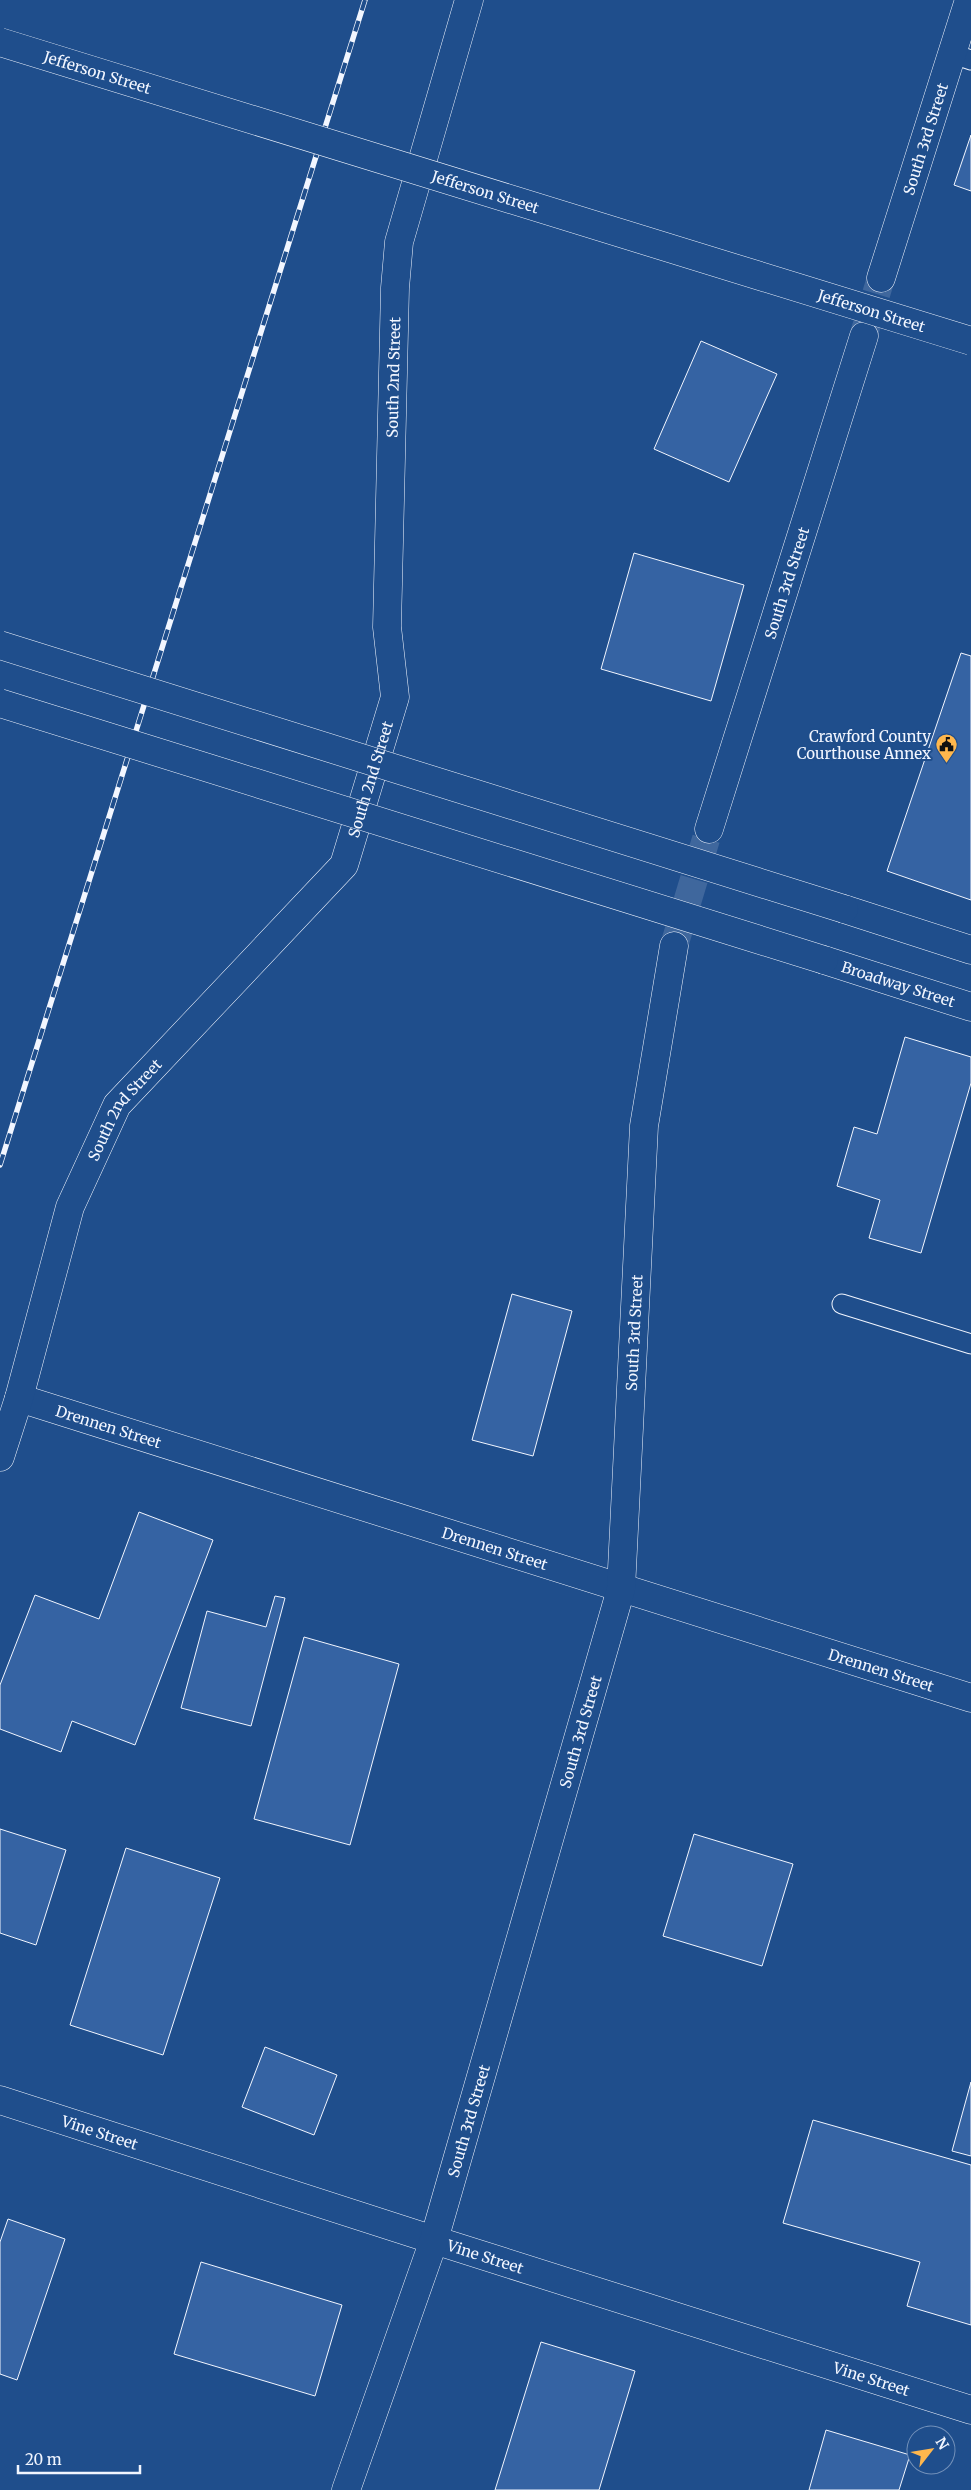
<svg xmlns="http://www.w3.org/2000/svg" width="971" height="2490" viewBox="0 0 971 2490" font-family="Merriweather,serif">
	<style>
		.building { fill: #3563a3; stroke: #f2f6ff }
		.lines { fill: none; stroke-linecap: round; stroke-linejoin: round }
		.minor-tunnel { stroke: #3f679d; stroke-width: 28; stroke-dasharray: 28 14; stroke-linecap: butt }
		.service-casing { stroke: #f2f6ff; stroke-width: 21 }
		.minor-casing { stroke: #f2f6ff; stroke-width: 29 }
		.primary-casing { stroke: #f2f6ff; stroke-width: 29 }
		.service { stroke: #1f4e8c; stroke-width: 19 }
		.minor { stroke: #1f4e8c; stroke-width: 28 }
		.primary { stroke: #1f4e8c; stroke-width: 28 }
		.rail-casing { stroke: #f2f6ff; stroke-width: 5.5 }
		.rail { stroke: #1f4e8c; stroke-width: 4; stroke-dasharray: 11; stroke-linecap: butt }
		.minor-bridge-casing { stroke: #f2f6ff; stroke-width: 29; stroke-linecap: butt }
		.primary-bridge-casing { stroke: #f2f6ff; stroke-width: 29; stroke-linecap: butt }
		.minor-bridge { stroke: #1f4e8c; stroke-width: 28 }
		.primary-bridge { stroke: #1f4e8c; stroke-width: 28 }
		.labels { text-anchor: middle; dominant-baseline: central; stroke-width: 4; stroke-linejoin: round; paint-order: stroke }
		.street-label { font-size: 15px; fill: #f2f6ff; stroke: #1f4e8c }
		.poi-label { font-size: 15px; fill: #f2f6ff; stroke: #1f4e8c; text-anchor: end }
	</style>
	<rect width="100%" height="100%" fill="#1f4e8c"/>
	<!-- building -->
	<g class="building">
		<polygon points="971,135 971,191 954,185"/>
		<polygon points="701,341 777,374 729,482 654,449"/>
		<polygon points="634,553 744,585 711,701 601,669"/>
		<polygon points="961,653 971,656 971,900 887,871"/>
		<polygon points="905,1037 971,1057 971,1083 921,1253 869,1238 880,1200 837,1186 854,1127 877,1134"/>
		<polygon points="512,1294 572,1311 533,1456 472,1440"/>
		<polygon points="139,1512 213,1540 135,1745 72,1721 61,1752 0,1729 0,1685 35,1595 99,1619"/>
		<polygon points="275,1596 285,1598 251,1726 181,1708 207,1611 266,1627"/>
		<polygon points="304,1637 399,1664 350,1845 254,1819"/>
		<polygon points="0,1829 66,1850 36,1945 0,1933"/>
		<polygon points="694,1834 793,1864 762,1966 663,1936"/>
		<polygon points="126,1848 220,1878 163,2055 70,2025"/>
		<polygon points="265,2047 337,2075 314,2135 242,2107"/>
		<polygon points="971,2082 971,2156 952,2151"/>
		<polygon points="813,2120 971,2165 971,2325 907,2306 920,2262 783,2223"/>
		<polygon points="8,2219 65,2239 17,2380 0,2374 0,2242"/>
		<polygon points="201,2262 342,2305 315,2396 174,2354"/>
		<polygon points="541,2342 635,2371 599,2490 495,2490"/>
		<polygon points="826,2430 910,2455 899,2490 809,2490"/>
	</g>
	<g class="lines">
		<!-- minor-tunnel -->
		<g class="minor-tunnel">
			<polyline points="864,334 881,278"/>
			<polyline points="674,946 709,829"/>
		</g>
		<defs>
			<g id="service">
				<polyline points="953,54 971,60"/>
				<polyline points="842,1304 971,1344"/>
			</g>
			<g id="minor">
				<path id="s1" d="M881,278l88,-278"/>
				<path id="s2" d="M709,829l155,-493"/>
				<path id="s3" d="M19,1398l952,300"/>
				<path id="s4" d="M0,1457l19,-59 51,-191 47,-102 227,-240 51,-168 -8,-70 8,-339 4,-46 70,-242"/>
				<path id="s5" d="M0,2100l434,140 537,170"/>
				<path id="s6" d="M346,2490l88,-250 187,-651 23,-463 30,-180"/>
			</g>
			<g id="primary">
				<polyline points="844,909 971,950"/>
				<path id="s7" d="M824,960l147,47"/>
			</g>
		</defs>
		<!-- service casing -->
		<use href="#service" class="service-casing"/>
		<!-- minor casing -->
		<use href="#minor" class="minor-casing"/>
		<!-- primary casing -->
		<use href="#primary" class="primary-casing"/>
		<!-- service -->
		<use href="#service" class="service"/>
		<!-- minor -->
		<use href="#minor" class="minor"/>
		<!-- primary -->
		<use href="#primary" class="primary"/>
		<defs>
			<polyline id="rail" points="0,1165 365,0"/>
		</defs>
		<!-- rail casing -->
		<use href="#rail" class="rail-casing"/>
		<!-- rail -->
		<use href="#rail" class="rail"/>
		<defs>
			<g id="minor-bridge">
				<path id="s8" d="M0,42l971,299"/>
			</g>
			<g id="primary-bridge">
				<polyline points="0,645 844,909"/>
				<polyline points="0,703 824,960"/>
			</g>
		</defs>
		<!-- minor-bridge casing -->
		<use href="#minor-bridge" class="minor-bridge-casing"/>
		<!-- primary-bridge casing -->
		<use href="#primary-bridge" class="primary-bridge-casing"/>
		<!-- minor-bridge -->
		<use href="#minor-bridge" class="minor-bridge"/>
		<!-- primary-bridge -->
		<use href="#primary-bridge" class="primary-bridge"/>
	</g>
	<!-- icons -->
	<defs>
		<symbol id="civic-pin" viewBox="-11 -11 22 30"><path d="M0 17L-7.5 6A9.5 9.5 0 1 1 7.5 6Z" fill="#ffb74d" stroke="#1f4e8c"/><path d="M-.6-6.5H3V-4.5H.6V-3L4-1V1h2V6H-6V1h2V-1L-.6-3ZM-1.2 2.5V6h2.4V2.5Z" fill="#111"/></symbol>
	</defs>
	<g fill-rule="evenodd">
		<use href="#civic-pin" x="934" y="732" width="25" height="34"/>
	</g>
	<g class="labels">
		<!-- street labels -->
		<g class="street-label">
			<text stroke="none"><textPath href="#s8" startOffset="102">Jefferson Street</textPath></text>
			<text stroke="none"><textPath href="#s1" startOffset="146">South 3rd Street</textPath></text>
			<text stroke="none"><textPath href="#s8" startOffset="508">Jefferson Street</textPath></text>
			<text stroke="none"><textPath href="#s8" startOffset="912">Jefferson Street</textPath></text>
			<text stroke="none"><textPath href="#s4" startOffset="1198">South 2nd Street</textPath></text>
			<text stroke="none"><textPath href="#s2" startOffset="258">South 3rd Street</textPath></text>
			<text stroke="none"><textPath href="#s4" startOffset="792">South 2nd Street</textPath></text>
			<text stroke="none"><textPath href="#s7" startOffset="78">Broadway Street</textPath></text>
			<text stroke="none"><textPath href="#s4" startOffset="372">South 2nd Street</textPath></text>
			<text stroke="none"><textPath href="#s6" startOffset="1199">South 3rd Street</textPath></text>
			<text stroke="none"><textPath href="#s3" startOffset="94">Drennen Street</textPath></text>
			<text stroke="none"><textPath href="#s3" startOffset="499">Drennen Street</textPath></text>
			<text stroke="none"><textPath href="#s3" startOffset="904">Drennen Street</textPath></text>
			<text stroke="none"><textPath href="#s6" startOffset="794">South 3rd Street</textPath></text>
			<text stroke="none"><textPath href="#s6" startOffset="389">South 3rd Street</textPath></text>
			<text stroke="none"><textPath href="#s5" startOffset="105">Vine Street</textPath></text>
			<text stroke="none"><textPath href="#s5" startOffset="510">Vine Street</textPath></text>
			<text stroke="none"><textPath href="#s5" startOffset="915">Vine Street</textPath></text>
		</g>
		<!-- poi labels -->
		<g class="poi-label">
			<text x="931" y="736">Crawford County<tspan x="931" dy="17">Courthouse Annex</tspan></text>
		</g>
	</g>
	<!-- north arrow -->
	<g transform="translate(931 2450) rotate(59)"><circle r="24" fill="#1f4e8c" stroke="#7391ba"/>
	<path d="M0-4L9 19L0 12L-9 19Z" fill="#ffb74d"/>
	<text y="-8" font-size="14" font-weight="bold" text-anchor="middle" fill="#f2f6ff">N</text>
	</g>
	<!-- scale -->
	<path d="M18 2465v8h122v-8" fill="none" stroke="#f2f6ff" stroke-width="2.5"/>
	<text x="25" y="2465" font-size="15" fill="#f2f6ff" stroke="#1f4e8c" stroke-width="4" paint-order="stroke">20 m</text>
</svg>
